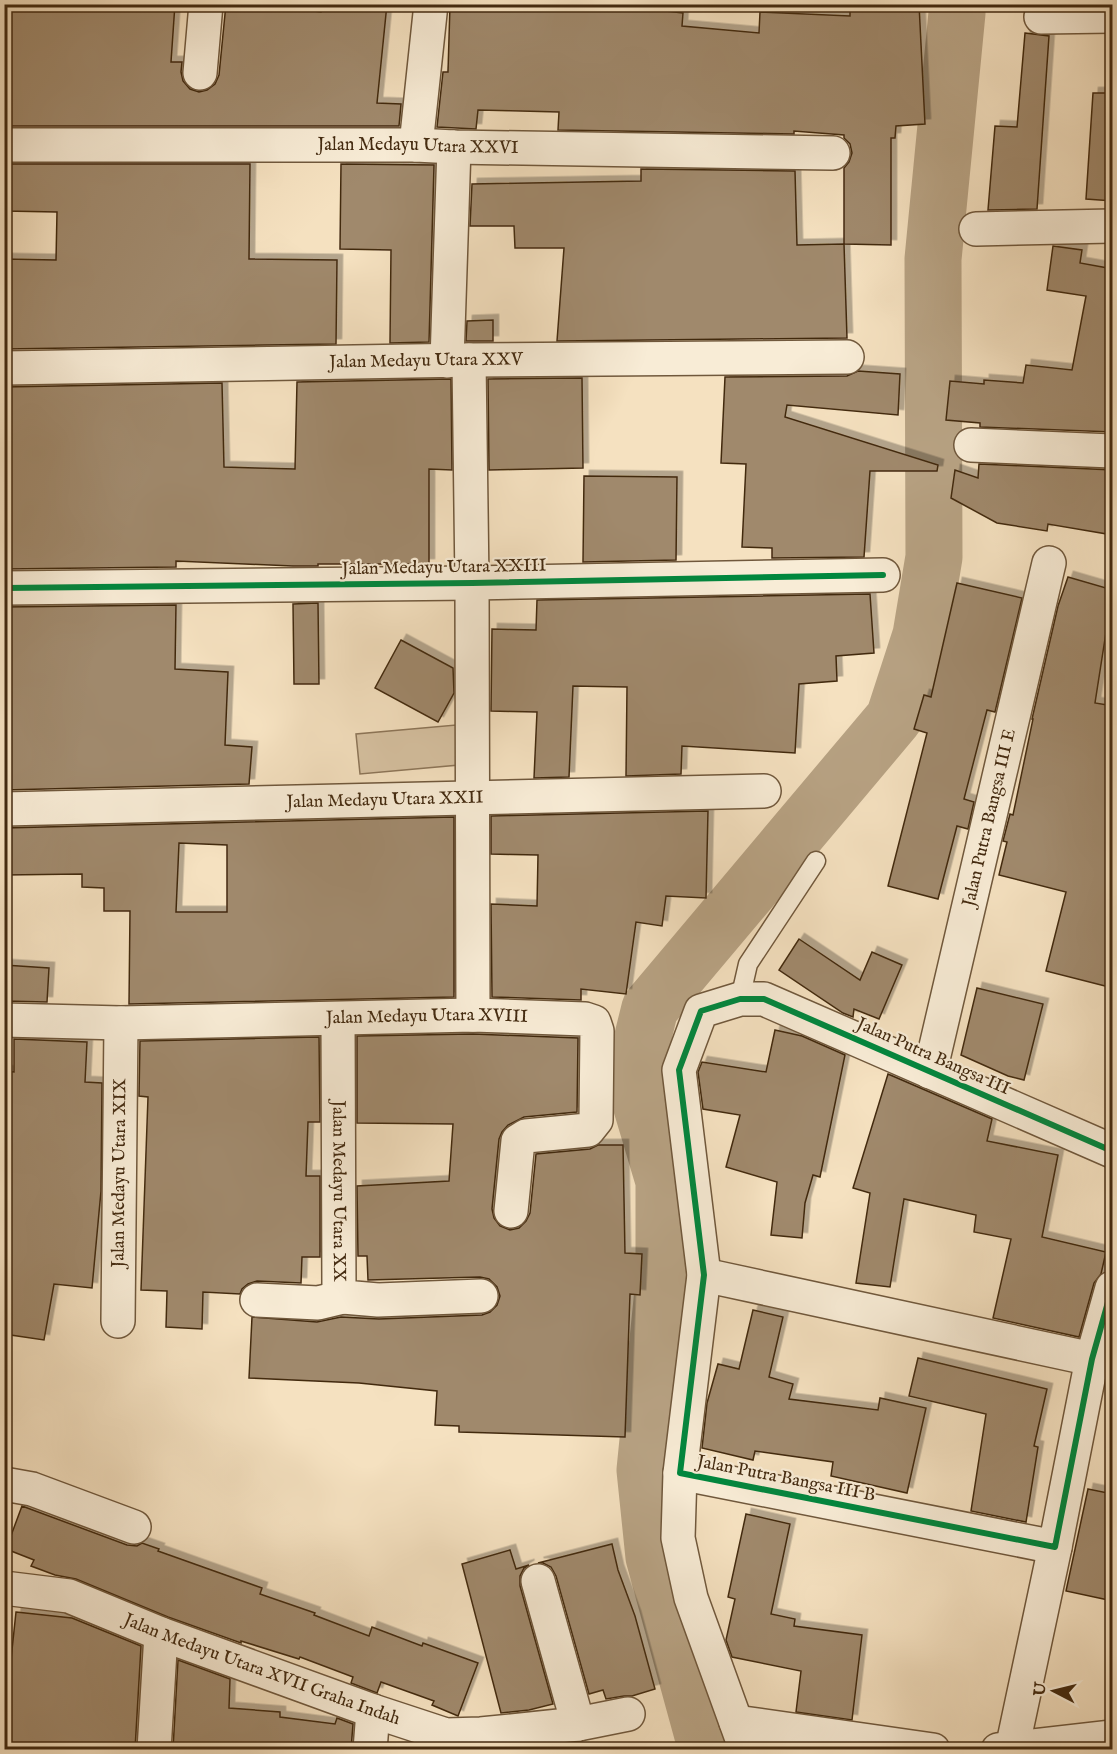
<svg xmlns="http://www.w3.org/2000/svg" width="1117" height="1754" viewBox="0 0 1117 1754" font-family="'IM FELL English',serif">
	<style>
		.green { fill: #d7c2a2; stroke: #8d7659; stroke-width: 1.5 }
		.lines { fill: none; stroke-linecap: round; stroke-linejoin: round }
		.river { stroke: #b8a384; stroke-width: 57 }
		.building { fill: #a0896c; stroke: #432a10; stroke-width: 1.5; fill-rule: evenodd; filter: url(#shadow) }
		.service-casing { stroke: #70583c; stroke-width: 21 }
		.minor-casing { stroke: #70583c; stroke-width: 36 }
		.service { stroke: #f8ecd6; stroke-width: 18 }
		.minor { stroke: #f8ecd6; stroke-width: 33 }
		.cycleway-casing { stroke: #f8ecd6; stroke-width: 10 }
		.cycleway { stroke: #00873e; stroke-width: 6 }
		.labels { text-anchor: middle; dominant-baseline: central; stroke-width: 4.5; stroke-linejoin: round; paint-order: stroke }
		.street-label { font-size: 18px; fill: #432a10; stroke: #f8ecd6 }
	</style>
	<defs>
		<filter id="shadow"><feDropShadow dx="5.5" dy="-5.5" stdDeviation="0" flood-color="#0004"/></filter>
	</defs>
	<rect width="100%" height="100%" fill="#f5e1c0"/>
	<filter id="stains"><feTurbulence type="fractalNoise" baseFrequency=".00333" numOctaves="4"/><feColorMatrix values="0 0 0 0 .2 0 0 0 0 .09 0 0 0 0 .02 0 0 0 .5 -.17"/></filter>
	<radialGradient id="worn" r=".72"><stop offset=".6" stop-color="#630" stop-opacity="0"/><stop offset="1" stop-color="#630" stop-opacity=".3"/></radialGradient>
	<!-- green -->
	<polygon class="green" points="456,725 459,765 360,774 356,734"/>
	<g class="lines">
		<!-- river -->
		<polyline class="river" points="707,1750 654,1557 645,1470 664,1280 664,1181 633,1077 650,1008 894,718 921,635 934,557 933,259 957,13 957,4"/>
	</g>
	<!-- building -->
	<g class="building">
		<polygon points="4,4 175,4 171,62 182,62 181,72 183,81 190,89 199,92 207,90 215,84 219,75 226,4 260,4 321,12 322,4 387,4 377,103 401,104 399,126 4,126"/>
		<polygon points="658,4 658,10 683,13 682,26 759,33 760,12 850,16 850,4 919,4 925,124 896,126 895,138 891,138 891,245 844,244 844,168 849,162 852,153 850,144 844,138 844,135 794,131 794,134 558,130 559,112 478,110 476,129 437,127 443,72 448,72 450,5"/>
		<polygon points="1025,33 1049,36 1037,209 988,210 995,126 1017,127"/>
		<polygon points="1093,93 1113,93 1113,201 1086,199"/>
		<polygon points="4,164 250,164 249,259 337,260 336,344 4,349 4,259 56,260 57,212 4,211"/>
		<polygon points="341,164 434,165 429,342 390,343 391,250 340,249"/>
		<polygon points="641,169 795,171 797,245 844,244 847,338 557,341 564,248 515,248 514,226 470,226 472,184 641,181"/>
		<polygon points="1053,246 1082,250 1080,263 1113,269 1113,333 1108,356 1113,357 1113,432 980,427 980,423 946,420 950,381 984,384 984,380 1023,383 1026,365 1072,370 1086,296 1047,290"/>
		<polygon points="493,320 493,341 466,341 467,321"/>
		<polygon points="858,371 900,374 898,415 787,405 785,417 938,465 937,471 870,471 864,557 772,558 772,548 742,547 746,464 721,463 725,377 847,376"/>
		<polygon points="582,378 583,468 489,470 488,379"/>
		<polygon points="451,379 452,470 429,469 429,564 318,564 318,566 293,566 176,561 176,567 4,569 4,387 222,383 224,467 295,469 297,382"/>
		<polygon points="979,464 1113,470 1113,535 1048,524 1047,531 997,523 951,498 955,470 978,478"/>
		<polygon points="584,476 677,477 676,560 583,562"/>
		<polygon points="1068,577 1113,590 1113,627 1107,626 1095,703 1113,706 1113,988 1046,971 1066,892 999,875 1007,842 1003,841 1010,814 1013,815 1033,719 1032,719 1058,606"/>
		<polygon points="957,583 1022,598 995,712 987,710 964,799 974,802 968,829 957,826 938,899 888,886 927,733 914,729 924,695 931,697"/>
		<polygon points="870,594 874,653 836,656 837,681 799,684 795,753 682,746 681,774 626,776 627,687 573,686 569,777 534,778 537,712 491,711 492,629 536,630 537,600"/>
		<polygon points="318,603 319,684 294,684 293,604"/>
		<polygon points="176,605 175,669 228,672 225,745 252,747 249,784 4,790 4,607"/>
		<polygon points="401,640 453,668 454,693 438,722 375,688"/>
		<polygon points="708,811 706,898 666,896 662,926 636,922 626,994 581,989 581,1000 492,997 491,904 537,906 538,855 491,854 491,816"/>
		<path d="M454,817v180l-325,7 1,-93h-26v-23l-22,-1v-13l-78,1v-47zM179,843l48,2v67h-51z"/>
		<polygon points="799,939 860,980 872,952 902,965 879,1019 854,1009 853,1017 843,1013 779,970"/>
		<polygon points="4,965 49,968 47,1002 4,1001"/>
		<polygon points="977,988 1043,1004 1024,1080 1008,1076 961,1055"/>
		<polygon points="775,1030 802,1036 845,1055 820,1177 813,1175 805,1203 802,1238 771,1235 777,1182 726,1167 740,1115 703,1109 698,1072 702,1062 766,1072"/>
		<polygon points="473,1034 578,1038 577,1112 524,1117 508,1125 502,1132 499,1139 492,1209 494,1218 500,1226 510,1230 519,1228 526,1221 530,1213 536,1154 590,1149 598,1145 623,1145 625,1253 642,1254 640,1295 630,1294 625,1437 459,1432 459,1426 435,1425 437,1391 359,1383 249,1378 252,1317 317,1322 341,1317 379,1319 482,1315 490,1312 497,1305 500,1296 497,1287 489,1279 480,1277 368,1280 367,1256 358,1256 357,1186 449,1181 453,1124 357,1123 357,1036"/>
		<polygon points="319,1037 320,1122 308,1122 306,1176 320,1176 320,1257 302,1257 301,1283 257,1281 248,1284 242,1289 240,1294 203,1292 202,1329 166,1327 167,1291 141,1290 148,1097 139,1096 140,1041"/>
		<polygon points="14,1039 87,1042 85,1082 102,1083 101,1191 92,1288 54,1284 44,1340 4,1334 4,1071 14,1072"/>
		<polygon points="888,1074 992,1119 987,1141 1058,1155 1042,1237 1106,1252 1101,1274 1094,1283 1079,1337 993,1318 1011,1239 974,1232 976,1215 904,1199 890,1287 856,1283 870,1193 853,1188"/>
		<polygon points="753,1310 783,1317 769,1377 793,1384 789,1399 878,1410 880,1398 926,1408 907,1493 831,1476 833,1462 755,1451 753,1460 702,1448 707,1403 718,1364 739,1369"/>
		<polygon points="918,1358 1047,1389 1034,1446 1038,1447 1026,1522 971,1511 986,1414 909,1396"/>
		<polygon points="1088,1489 1113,1494 1113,1601 1066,1591"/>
		<polygon points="22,1506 127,1545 137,1546 142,1543 159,1549 158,1551 262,1588 260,1594 315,1613 314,1615 369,1636 372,1627 422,1646 423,1643 478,1663 458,1716 432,1705 434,1701 381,1682 377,1693 351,1683 353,1677 300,1657 299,1659 241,1641 241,1643 168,1617 76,1579 55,1575 31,1566 34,1560 6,1549"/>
		<polygon points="746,1514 790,1524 771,1614 795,1619 794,1626 862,1635 852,1720 796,1712 801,1671 732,1657 726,1640 735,1599 728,1597"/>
		<polygon points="612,1544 618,1570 635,1616 655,1689 632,1696 624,1696 606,1699 603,1690 589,1694 556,1576 551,1567 543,1563 538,1563"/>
		<polygon points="510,1550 516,1569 529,1565 524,1568 520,1576 520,1586 553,1704 529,1710 501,1713 462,1564"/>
		<polygon points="16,1612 72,1618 141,1646 135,1749 4,1749 7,1697"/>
		<polygon points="178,1660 230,1679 229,1708 280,1712 280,1717 335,1724 337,1718 353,1724 351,1749 173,1749"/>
	</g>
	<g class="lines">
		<defs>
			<polyline id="service" points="740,999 748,964 816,861"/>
			<g id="minor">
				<polyline points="1041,17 1112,16"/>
				<polyline points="200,73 206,4"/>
				<path id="s1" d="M4,145h412l38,2 379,6"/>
				<polyline points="416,145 431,4"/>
				<polyline points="976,229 1112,226"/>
				<polyline points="469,360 472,583 473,1015"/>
				<polyline points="447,361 454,147"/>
				<path id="s2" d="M4,368l465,-8 378,-3"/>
				<polyline points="971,445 1112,451"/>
				<polyline points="4,588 472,583 883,575"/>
				<path id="s3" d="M4,809l760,-18"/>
				<path id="s4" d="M338,1019l1,273 4,5 35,3 103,-4"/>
				<path id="s5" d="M4,1020l117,3 352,-8 112,4 9,3 3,9 -1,89 -8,10 -62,6 -8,5 -7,70"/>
				<path id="s6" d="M930,1072l119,-509"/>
				<polyline points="1112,1151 764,999 740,999 701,1011 679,1070 704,1275 680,1473 1055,1547 1092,1359 1112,1288"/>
				<polyline points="704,1275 1092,1359"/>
				<polyline points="257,1300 318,1303 343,1297"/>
				<path id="s7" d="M118,1321l3,-298"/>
				<polyline points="680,1473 678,1538 691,1598 746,1750"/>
				<polyline points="4,1484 32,1489 134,1527"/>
				<polyline points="538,1581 578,1724"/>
				<path id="s8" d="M4,1588l65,8 92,38 212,77 73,24 35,-1 97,-10 50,-10"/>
				<polyline points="736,1722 933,1750"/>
				<polyline points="1012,1749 1055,1547"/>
				<polyline points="154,1750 161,1634"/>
				<polyline points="370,1750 373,1711"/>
				<polyline points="998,1750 1112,1737"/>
			</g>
		</defs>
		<!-- service casing -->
		<use href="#service" class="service-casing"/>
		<!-- minor casing -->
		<use href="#minor" class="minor-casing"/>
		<!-- service -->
		<use href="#service" class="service"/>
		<!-- minor -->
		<use href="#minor" class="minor"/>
		<defs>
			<g id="cycleway">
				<polyline points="4,588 472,583 883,575"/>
				<polyline points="1112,1151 764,999 740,999 701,1011 679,1070 704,1275 680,1473 1055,1547 1092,1359 1112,1288"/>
			</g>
		</defs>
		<!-- cycleway casing -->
		<use href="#cycleway" class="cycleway-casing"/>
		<!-- cycleway -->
		<use href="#cycleway" class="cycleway"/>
	</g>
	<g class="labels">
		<!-- street labels -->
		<g class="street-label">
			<text stroke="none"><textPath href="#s1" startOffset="414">Jalan Medayu Utara XXVI</textPath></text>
			<text stroke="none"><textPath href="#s2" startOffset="422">Jalan Medayu Utara XXV</textPath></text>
			<text transform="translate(444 568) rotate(-1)">Jalan Medayu Utara XXIII</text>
			<text stroke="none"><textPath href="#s3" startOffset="381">Jalan Medayu Utara XXII</textPath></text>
			<text stroke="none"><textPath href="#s6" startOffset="261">Jalan Putra Bangsa III E</textPath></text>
			<text stroke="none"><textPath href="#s5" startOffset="423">Jalan Medayu Utara XVIII</textPath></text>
			<text transform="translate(933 1057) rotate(24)">Jalan Putra Bangsa III</text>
			<text stroke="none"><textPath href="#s7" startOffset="148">Jalan Medayu Utara XIX</textPath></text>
			<text stroke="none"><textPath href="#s4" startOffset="172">Jalan Medayu Utara XX</textPath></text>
			<text transform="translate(786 1479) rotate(11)">Jalan Putra Bangsa III B</text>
			<text stroke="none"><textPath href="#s8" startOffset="272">Jalan Medayu Utara XVII Graha Indah</textPath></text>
		</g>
	</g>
	<!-- margin -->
	<rect width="1117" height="1754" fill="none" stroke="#f5e1c0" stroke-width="24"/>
	<rect x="6" y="6" width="1105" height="1742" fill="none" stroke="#432a10" stroke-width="3"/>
	<rect x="12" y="12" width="1093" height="1730" fill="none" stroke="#432a10" stroke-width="1.5"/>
	<!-- north arrow -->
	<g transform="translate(1054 1691) rotate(277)" stroke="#f8ecd6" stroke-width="4.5" paint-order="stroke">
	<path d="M0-4.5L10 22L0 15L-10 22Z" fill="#432a10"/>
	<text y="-9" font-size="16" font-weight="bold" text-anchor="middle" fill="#432a10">U</text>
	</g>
	<rect width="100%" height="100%" filter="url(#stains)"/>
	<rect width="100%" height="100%" fill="url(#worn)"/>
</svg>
